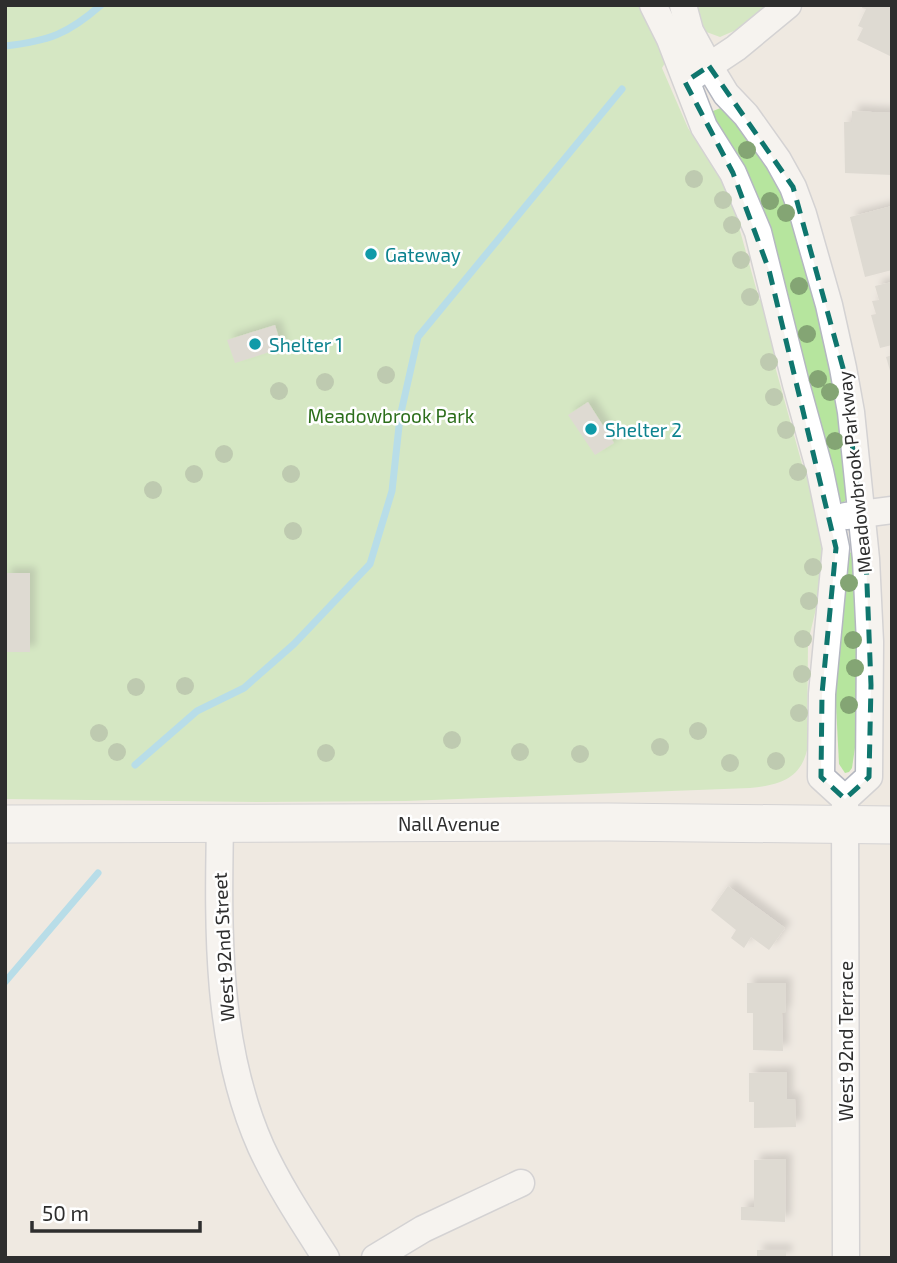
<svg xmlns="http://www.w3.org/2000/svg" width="897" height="1263" viewBox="0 0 897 1263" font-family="'Exo 2',sans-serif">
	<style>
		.green { fill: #b6e59e }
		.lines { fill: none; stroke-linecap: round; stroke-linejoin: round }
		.stream { stroke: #75cff0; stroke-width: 7 }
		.building { fill: #cbc7bf; filter: url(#shadow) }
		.minor-casing { stroke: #b4b7c1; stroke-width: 29 }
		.secondary-casing { stroke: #b4b7c1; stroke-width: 39 }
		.minor { stroke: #fff; stroke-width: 26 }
		.secondary { stroke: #fff; stroke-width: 37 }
		.tree { fill: #84a574 }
		.marked { fill: none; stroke: #0f766e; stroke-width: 5; stroke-dasharray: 14 9; stroke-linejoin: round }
		.culture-dot { fill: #0f9aa8; stroke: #fff; stroke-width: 2.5 }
		.labels { text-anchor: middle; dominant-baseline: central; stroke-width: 5; stroke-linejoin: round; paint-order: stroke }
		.culture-label { font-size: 19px; fill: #0d838f; stroke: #fff; text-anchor: start }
		.park-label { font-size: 19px; fill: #2c6e1b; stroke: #fff }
		.street-label { font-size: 19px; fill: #2e2e2e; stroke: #fff }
	</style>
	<defs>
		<filter id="shadow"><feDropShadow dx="6" dy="-6" stdDeviation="3.5" flood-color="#0004"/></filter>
	</defs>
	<rect width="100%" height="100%" fill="#efe9e1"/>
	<!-- green -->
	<g class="green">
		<path d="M5,5h640l23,53 -6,10 26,60 34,53 12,28 25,90 7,5 13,56 -4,6 30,109 10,5 10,63 -4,45 -13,54 -1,108c-7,30 -29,35 -57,38l-344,13 -148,1 -253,-3z"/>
		<polygon points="689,5 770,5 743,27 720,37 701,30"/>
		<polygon points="723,107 727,109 787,194 835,365 849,497 842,504 837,502 712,118 713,111"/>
		<polygon points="847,552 853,553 858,564 856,741 852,768 849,772 845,773 839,764 835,686"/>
	</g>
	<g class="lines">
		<!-- stream -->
		<g class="stream">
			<path d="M5,46c44,-5 63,-12 96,-41"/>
			<polyline points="135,765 197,711 244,688 294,644 370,564 392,491 400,417 418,337 622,89"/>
			<polyline points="5,982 98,873"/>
		</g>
	</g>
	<!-- building -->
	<g class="building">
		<polygon points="863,5 892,5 892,57 857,40 863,28 858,26 866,9 862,8"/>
		<polygon points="852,111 892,113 892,175 845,173 844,122 852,122"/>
		<polygon points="892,206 892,270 865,277 850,217"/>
		<polygon points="892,282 892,345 880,348 871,315 876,314 872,301 879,300 875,286"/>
		<polygon points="275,325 282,348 235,363 227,340"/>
		<polygon points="892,355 892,374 891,374 886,357"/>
		<polygon points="588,402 614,443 595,455 568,415"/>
		<rect x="5" y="573" width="25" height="79"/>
		<polygon points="728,886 785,928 769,950 751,937 744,948 731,938 736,930 711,910"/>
		<polygon points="747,983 786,983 785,1013 782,1013 783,1051 753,1050 753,1013 747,1013"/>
		<polygon points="787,1072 787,1099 795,1099 796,1127 754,1128 754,1102 749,1102 749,1073"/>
		<polygon points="786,1159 785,1222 741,1220 741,1207 754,1207 754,1160"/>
		<rect x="757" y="1250" width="29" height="8"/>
	</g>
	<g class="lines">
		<defs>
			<g id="minor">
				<polyline points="653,5 670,39 704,127 733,173 758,232 796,384 820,471 836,548 822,694 821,777 845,799 846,1258"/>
				<polyline points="683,5 690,31 709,66 726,94 746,115 778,160 793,187 803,214 829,305 843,368 851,412 866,559 870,642 869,777 845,799"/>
				<polyline points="694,76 736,48 788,5"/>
				<polyline points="846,516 892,510"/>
				<path d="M220,823c-2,109 -4,223 41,324 18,39 42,75 65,111"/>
				<polyline points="375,1258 423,1229 521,1183"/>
			</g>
			<polyline id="secondary" points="5,824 609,822 892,825"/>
		</defs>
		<!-- minor casing -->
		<use href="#minor" class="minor-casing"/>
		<!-- secondary casing -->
		<use href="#secondary" class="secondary-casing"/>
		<!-- minor -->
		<use href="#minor" class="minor"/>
		<!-- secondary -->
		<use href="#secondary" class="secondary"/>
	</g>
	<!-- trees -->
	<g class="tree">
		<circle cx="747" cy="150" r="9"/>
		<circle cx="694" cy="179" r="9"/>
		<circle cx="723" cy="200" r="9"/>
		<circle cx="770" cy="201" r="9"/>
		<circle cx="786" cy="213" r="9"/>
		<circle cx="732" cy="225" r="9"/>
		<circle cx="741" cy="260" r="9"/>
		<circle cx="799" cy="286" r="9"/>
		<circle cx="750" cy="297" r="9"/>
		<circle cx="807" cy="334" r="9"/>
		<circle cx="769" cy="362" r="9"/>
		<circle cx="386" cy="375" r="9"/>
		<circle cx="818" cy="379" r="9"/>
		<circle cx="325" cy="382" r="9"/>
		<circle cx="279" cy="391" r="9"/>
		<circle cx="830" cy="392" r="9"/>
		<circle cx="774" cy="397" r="9"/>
		<circle cx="786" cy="430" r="9"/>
		<circle cx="835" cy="441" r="9"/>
		<circle cx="224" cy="454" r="9"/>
		<circle cx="798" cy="472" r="9"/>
		<circle cx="194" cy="474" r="9"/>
		<circle cx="291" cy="474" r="9"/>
		<circle cx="153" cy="490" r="9"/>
		<circle cx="293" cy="531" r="9"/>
		<circle cx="813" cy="567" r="9"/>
		<circle cx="849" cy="583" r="9"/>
		<circle cx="809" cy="601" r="9"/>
		<circle cx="803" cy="639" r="9"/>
		<circle cx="853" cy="640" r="9"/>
		<circle cx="855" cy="668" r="9"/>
		<circle cx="802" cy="674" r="9"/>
		<circle cx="185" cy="686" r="9"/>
		<circle cx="136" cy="687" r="9"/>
		<circle cx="849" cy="705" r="9"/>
		<circle cx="799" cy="713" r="9"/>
		<circle cx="698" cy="731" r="9"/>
		<circle cx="99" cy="733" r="9"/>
		<circle cx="452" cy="740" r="9"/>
		<circle cx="660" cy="747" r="9"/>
		<circle cx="117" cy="752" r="9"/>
		<circle cx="520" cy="752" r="9"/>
		<circle cx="326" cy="753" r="9"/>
		<circle cx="580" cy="754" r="9"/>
		<circle cx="776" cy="761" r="9"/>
		<circle cx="730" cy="763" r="9"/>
	</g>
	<!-- marked area -->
	<path d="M0 0H897V1263H0ZM709,66l84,121 50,181 23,191 5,126 -2,92 -24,22 -24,-22 1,-83 14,-146 -67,-278 -36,-97 -48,-91z" fill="#efe9e1" fill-opacity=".55" fill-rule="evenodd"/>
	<path class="marked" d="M709,66l84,121 50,181 23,191 5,126 -2,92 -24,22 -24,-22 1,-83 14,-146 -67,-278 -36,-97 -48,-91z"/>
	<!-- markers -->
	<g class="culture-dot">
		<circle cx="371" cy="254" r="7"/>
		<circle cx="255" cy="344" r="7"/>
		<circle cx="591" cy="429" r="7"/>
	</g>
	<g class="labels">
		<!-- culture labels -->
		<g class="culture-label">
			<text x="385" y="254">Gateway</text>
			<text x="269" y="344">Shelter 1</text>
			<text x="605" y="429">Shelter 2</text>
		</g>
		<!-- park labels -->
		<g class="park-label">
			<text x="391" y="415">Meadowbrook Park</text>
		</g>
		<!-- street labels -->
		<g class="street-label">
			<text transform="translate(854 472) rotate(-96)">Meadowbrook Parkway</text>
			<text x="449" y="823">Nall Avenue</text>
			<text transform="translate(223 947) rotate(-93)">West 92nd Street</text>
			<text transform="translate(845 1041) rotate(-90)">West 92nd Terrace</text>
		</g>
	</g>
	<!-- border -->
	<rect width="897" height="1263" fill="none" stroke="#2e2e2e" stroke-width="14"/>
	<!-- scale -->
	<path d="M32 1221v10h168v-10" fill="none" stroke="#2e2e2e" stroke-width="3.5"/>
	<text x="42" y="1221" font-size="21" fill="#2e2e2e" stroke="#ffffff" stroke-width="5" paint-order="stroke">50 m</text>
</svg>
